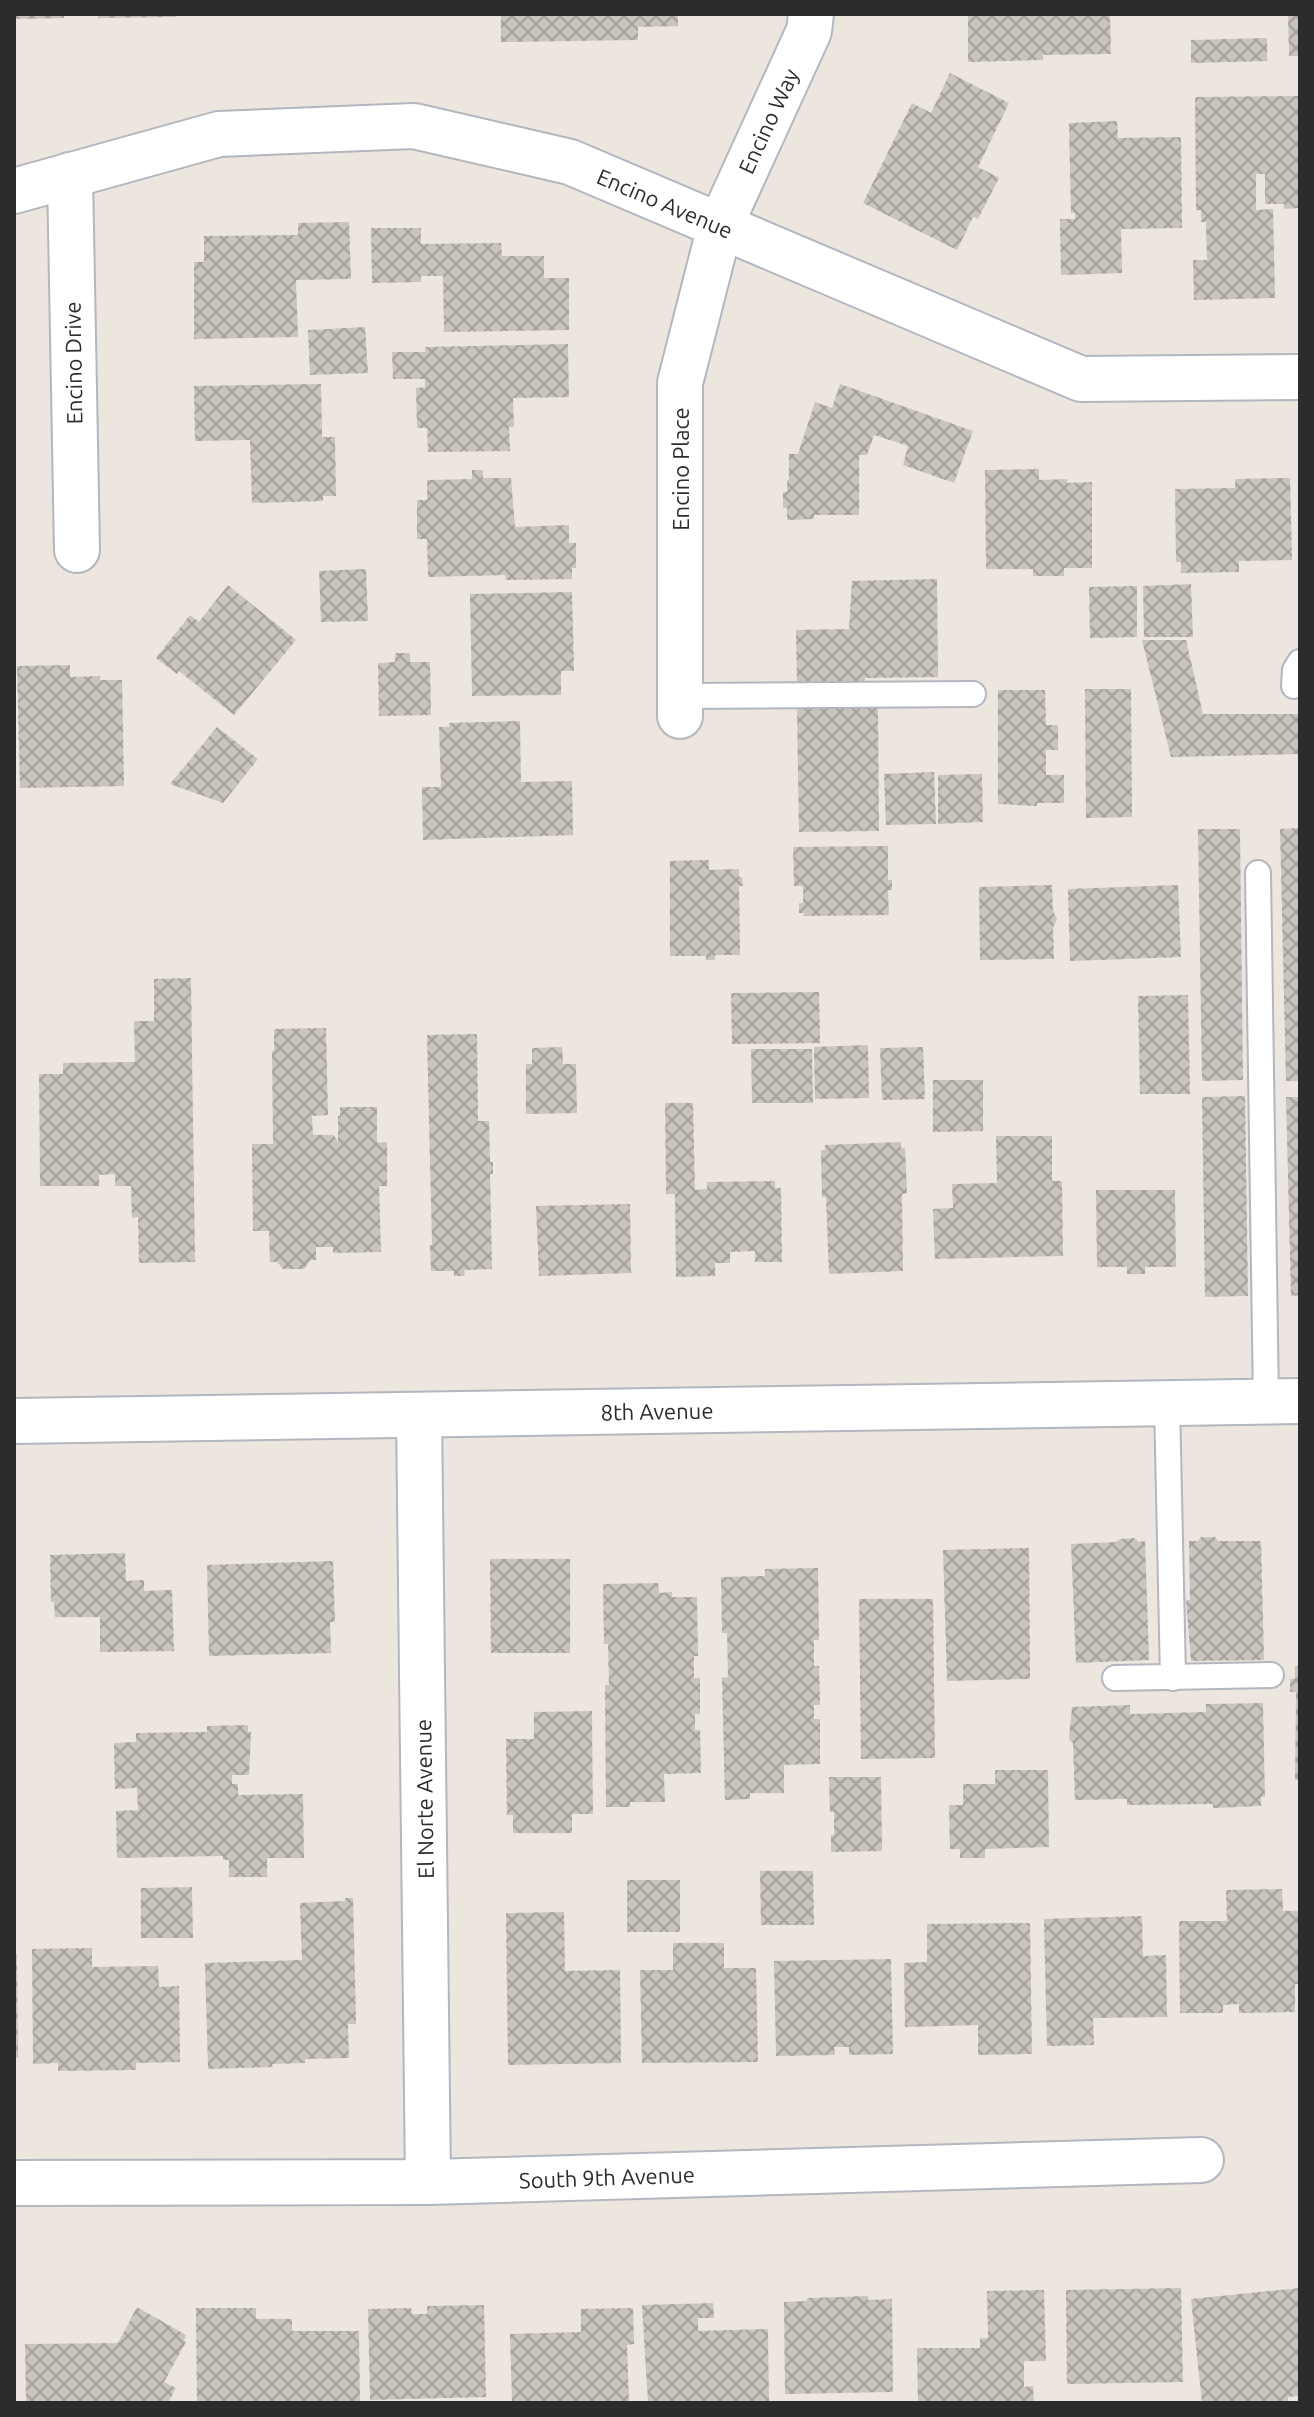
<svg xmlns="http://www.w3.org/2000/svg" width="1314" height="2417" viewBox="0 0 1314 2417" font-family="Ubuntu,sans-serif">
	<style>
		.building { fill: url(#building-cross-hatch) }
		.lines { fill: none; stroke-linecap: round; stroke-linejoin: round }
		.service-casing { stroke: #b2b6bf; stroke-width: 28 }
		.minor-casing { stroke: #b2b6bf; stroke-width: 48 }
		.service { stroke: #fff; stroke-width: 24 }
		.minor { stroke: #fff; stroke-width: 44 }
		.labels { text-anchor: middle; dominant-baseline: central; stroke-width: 7; stroke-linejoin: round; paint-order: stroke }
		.street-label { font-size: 22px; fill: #2c2c2c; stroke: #fff }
	</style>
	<defs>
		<pattern id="building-cross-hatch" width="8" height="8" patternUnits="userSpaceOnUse" patternTransform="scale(2)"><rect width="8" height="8" fill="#c9c4bd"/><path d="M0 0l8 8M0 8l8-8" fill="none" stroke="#a39f9a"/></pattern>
	</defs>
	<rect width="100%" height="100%" fill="#ede6df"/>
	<!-- building -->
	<g class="building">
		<polygon points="14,14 64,14 64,18 14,19"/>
		<polygon points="98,14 175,14 175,17 98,18"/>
		<polygon points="501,14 678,14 678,26 638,27 638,40 501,42"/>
		<polygon points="968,14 1110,14 1111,54 1043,55 1043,60 968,62"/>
		<polygon points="1288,14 1300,14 1300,56 1289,56"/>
		<polygon points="1267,38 1267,61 1191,63 1191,40"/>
		<polygon points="950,73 1009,103 978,167 999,178 978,219 973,217 957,250 863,203 912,103 931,113"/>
		<polygon points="1300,96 1300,208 1284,209 1284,204 1265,204 1265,174 1256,174 1256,210 1273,209 1275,298 1194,300 1193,260 1207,260 1206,222 1201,222 1201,210 1196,210 1195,97"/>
		<polygon points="1117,121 1118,138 1181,137 1182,228 1121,229 1122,273 1061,275 1060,219 1075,219 1075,213 1071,213 1069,123"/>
		<polygon points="349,222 351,279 296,280 298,337 194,339 194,262 204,262 204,236 298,235 298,223"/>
		<polygon points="371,228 421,228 421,244 501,243 502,256 544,256 544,278 569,278 569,330 444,332 443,276 421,276 421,282 372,283"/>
		<polygon points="365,327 368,373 310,375 308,330"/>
		<polygon points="568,344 569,397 513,398 514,427 509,427 510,451 428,452 427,428 417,428 416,388 425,387 425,379 393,379 392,352 425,352 425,347"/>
		<polygon points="321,384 322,437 335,437 336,496 323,496 323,501 252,503 250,440 195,441 194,386"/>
		<polygon points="840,384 973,431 954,483 903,465 908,446 874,435 867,455 859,455 859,515 814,515 814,519 787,520 787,508 783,508 783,492 787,492 787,480 789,480 789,454 798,454 815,402 832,408"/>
		<polygon points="1039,469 1039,480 1067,479 1067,483 1092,482 1092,568 1064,568 1064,576 1033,576 1033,569 986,569 985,470"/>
		<polygon points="472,470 483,470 483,478 511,478 515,527 569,525 569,543 576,543 576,568 572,568 572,579 506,580 505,575 428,577 427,539 417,539 417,500 427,500 427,480 472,479"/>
		<polygon points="1290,478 1292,560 1239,561 1239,572 1181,573 1181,562 1176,562 1175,489 1235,488 1235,479"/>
		<polygon points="366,569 368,621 321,622 319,571"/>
		<polygon points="937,579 938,677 865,678 865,683 797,684 796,630 849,629 852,581"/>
		<polygon points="1191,584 1193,637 1144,637 1143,586"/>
		<polygon points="228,585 296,640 234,715 179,671 177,674 156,658 190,615 199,622"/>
		<polygon points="1137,586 1137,637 1090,638 1089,587"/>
		<polygon points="572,592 574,671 561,671 561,695 472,696 470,594"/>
		<polygon points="1142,640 1186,640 1203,714 1300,714 1300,754 1171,757"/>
		<polygon points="395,653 410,653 410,662 430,662 431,715 379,716 378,663 395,662"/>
		<polygon points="70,665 70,677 100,676 100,680 122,680 124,786 20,788 17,666"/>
		<polygon points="1085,689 1131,689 1132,817 1086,818"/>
		<polygon points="998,690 1045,690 1046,725 1058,725 1058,750 1046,750 1046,775 1064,775 1064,803 1037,803 1037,806 998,804"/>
		<polygon points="878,706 879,831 799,832 797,707"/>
		<polygon points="520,721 521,782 572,781 573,835 423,840 422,787 441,787 439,727 449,727 449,723"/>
		<polygon points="217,727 258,759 223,803 170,784"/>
		<polygon points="934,772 936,824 886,825 884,774"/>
		<polygon points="982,774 983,822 938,824 938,775"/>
		<polygon points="1300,828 1300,1081 1286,1081 1280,829"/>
		<polygon points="1198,829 1240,829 1243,1080 1202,1081"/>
		<polygon points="888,846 888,880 892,880 892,890 888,890 889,915 804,916 804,913 799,913 799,903 803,903 803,886 794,886 793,847"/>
		<polygon points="709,860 709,870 739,869 739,877 742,877 743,886 739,886 740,955 715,955 715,960 706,960 706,956 670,956 670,861"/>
		<polygon points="1052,885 1053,911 1057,919 1053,928 1054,959 980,960 979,887"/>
		<polygon points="1178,885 1181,957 1070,961 1068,889"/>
		<polygon points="191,978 195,1262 139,1263 138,1217 132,1218 131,1186 115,1186 115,1174 99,1175 99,1186 40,1186 39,1074 63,1074 63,1063 135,1062 134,1021 154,1021 154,979"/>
		<polygon points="819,992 820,1043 732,1044 731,993"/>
		<polygon points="1188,995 1190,1094 1140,1094 1138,996"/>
		<polygon points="326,1028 328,1115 312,1116 313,1135 334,1135 338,1142 338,1116 340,1116 340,1107 377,1107 377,1143 387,1142 387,1186 379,1186 381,1252 333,1253 333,1247 316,1247 316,1260 311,1260 304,1269 283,1269 277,1262 270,1262 269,1231 253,1231 252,1144 273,1144 272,1051 274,1051 274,1029"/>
		<polygon points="477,1034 478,1121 489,1121 490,1162 493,1162 493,1174 490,1174 492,1269 464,1270 465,1276 454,1276 454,1271 431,1271 430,1245 432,1245 427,1035"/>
		<polygon points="868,1045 869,1098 815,1099 814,1047"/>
		<polygon points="562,1047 563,1064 576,1064 577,1113 526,1114 526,1064 532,1064 532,1048"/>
		<polygon points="923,1047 925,1099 882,1100 880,1048"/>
		<polygon points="751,1049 812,1049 813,1103 752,1103"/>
		<polygon points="933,1080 983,1080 983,1131 933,1132"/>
		<polygon points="1245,1096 1248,1296 1205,1297 1202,1097"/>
		<polygon points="1286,1097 1300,1097 1300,1295 1291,1296"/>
		<polygon points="665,1103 693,1103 695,1190 707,1189 707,1182 775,1181 775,1188 781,1188 782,1262 755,1262 755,1251 730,1252 730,1263 715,1263 715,1276 676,1277 675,1194 666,1194"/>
		<polygon points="996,1136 1052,1136 1052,1181 1062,1181 1063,1256 935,1259 933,1209 953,1208 952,1184 997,1183"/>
		<polygon points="901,1142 901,1148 905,1148 907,1193 902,1194 903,1271 829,1274 826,1197 822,1197 821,1150 825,1150 825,1145"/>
		<polygon points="1096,1190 1175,1190 1176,1267 1145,1267 1145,1274 1127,1274 1127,1267 1097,1267"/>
		<polygon points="630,1204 631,1273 539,1276 536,1206"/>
		<polygon points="1201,1537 1215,1537 1218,1541 1261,1541 1264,1660 1191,1661 1186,1600 1190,1600 1189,1541 1198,1541"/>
		<polygon points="1134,1538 1139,1542 1145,1541 1149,1660 1076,1663 1071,1544 1116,1542 1120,1539"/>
		<polygon points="1029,1548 1030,1679 947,1681 943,1550"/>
		<polygon points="125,1553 126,1581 144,1580 144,1591 172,1590 174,1651 100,1652 100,1617 55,1617 54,1602 51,1602 50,1555"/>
		<polygon points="490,1559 570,1559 570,1653 491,1653"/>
		<polygon points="333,1561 335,1622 330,1622 331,1653 209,1656 207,1565"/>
		<polygon points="818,1568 819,1640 814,1640 814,1666 819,1666 820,1705 814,1705 814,1719 820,1719 820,1764 784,1765 784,1793 750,1793 750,1799 725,1800 722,1678 728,1677 727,1633 722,1633 721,1577 765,1576 765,1569"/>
		<polygon points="658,1583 659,1593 672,1592 672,1597 697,1597 698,1656 694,1656 694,1678 700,1678 700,1714 695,1714 695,1730 700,1730 701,1773 664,1774 665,1802 630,1802 630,1807 606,1807 605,1685 609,1685 608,1644 604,1644 603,1584"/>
		<polygon points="859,1599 933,1599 935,1758 861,1759"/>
		<polygon points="1295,1666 1300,1666 1300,1780 1295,1780 1296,1692 1290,1692 1290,1679 1295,1679"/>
		<polygon points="1263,1703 1265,1797 1261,1797 1261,1806 1213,1808 1213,1804 1127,1805 1127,1799 1075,1800 1073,1743 1069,1739 1072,1707 1130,1705 1130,1714 1206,1712 1206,1704"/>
		<polygon points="592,1711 593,1814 572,1814 572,1833 513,1833 513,1815 507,1815 506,1739 534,1739 534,1712"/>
		<polygon points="248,1725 248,1732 251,1732 249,1775 232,1775 232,1784 238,1784 238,1795 303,1794 304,1858 267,1858 267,1877 229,1877 229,1860 223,1860 223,1856 117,1858 116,1811 138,1810 137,1788 115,1789 114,1743 136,1742 136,1733 207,1732 207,1726"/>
		<polygon points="995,1770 1048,1770 1049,1847 985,1849 985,1858 960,1858 960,1849 950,1849 949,1805 963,1805 963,1784 995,1784"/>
		<polygon points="829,1777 881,1777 882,1851 831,1852 831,1835 834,1835 834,1812 830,1812"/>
		<polygon points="760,1871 813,1871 814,1925 761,1925"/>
		<rect x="627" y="1880" width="53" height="52"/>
		<polygon points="192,1887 193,1938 141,1938 141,1888"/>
		<polygon points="1282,1889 1283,1911 1300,1911 1300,1984 1295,1984 1295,2012 1239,2013 1239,2004 1223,2005 1223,2013 1180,2013 1179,1921 1227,1921 1226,1890"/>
		<polygon points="345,1898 353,1898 356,2024 348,2024 349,2058 305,2059 305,2063 272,2064 273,2067 208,2069 205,1963 302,1960 300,1903 345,1901"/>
		<polygon points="564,1912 565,1971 620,1970 621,2063 508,2065 506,1913"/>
		<polygon points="1142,1916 1143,1956 1166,1955 1167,2017 1093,2018 1094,2045 1047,2046 1044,1919"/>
		<polygon points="1030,1923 1032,2054 978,2055 978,2025 905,2027 904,1963 927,1962 927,1924"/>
		<polygon points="673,1943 724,1943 724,1968 756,1968 758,2062 642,2063 640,1970 673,1970"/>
		<polygon points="92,1948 92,1967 158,1966 159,1987 179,1986 180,2062 136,2063 136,2070 58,2071 58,2063 33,2064 32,1949"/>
		<polygon points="14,1954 17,1954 18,2058 14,2058"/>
		<polygon points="891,1959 893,2054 849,2055 849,2047 834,2047 835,2055 776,2056 774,1961"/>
		<polygon points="1181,2288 1183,2382 1067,2384 1066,2290"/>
		<polygon points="1300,2288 1300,2396 1288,2397 1288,2403 1202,2403 1191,2299"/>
		<polygon points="1044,2290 1046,2361 1024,2361 1024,2387 1033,2386 1034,2403 918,2403 917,2348 980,2348 980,2338 988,2338 987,2291"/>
		<polygon points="868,2296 868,2300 892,2299 893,2392 785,2394 784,2302 807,2301 807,2298"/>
		<polygon points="713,2303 714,2318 698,2318 698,2331 768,2329 769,2403 648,2403 642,2305"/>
		<polygon points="484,2305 486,2397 370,2400 368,2309 411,2308 412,2314 427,2314 427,2306"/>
		<polygon points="137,2307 186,2335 184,2341 186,2342 164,2382 176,2388 168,2403 26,2403 25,2344 118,2343"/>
		<polygon points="196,2308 256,2308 256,2319 292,2319 292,2331 359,2331 360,2403 197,2403"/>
		<polygon points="633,2308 634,2344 627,2345 629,2403 512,2403 510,2334 581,2332 581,2309"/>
	</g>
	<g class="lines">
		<defs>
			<g id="service">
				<polyline points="1294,686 1295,670 1300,662"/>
				<polyline points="680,696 973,694"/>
				<polyline points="1258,873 1266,1402"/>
				<polyline points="1167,1402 1173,1678"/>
				<polyline points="1115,1678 1271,1675"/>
			</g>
			<g id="minor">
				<polyline points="70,175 77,550"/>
				<polyline points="14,191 219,134 414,126 570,162 1081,379 1300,377"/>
				<polyline points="680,716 680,383 720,226 809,31 811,14"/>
				<polyline points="419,1415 428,2182"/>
				<polyline points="14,1421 1300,1401"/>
				<polyline points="14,2183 428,2182 1201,2160"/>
			</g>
		</defs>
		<!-- service casing -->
		<use href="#service" class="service-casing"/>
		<!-- minor casing -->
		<use href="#minor" class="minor-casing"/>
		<!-- service -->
		<use href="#service" class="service"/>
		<!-- minor -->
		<use href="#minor" class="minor"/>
	</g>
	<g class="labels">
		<!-- street labels -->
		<g class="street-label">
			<text transform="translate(768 121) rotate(-65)">Encino Way</text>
			<text transform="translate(665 203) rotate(23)">Encino Avenue</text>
			<text transform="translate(73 363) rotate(-91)">Encino Drive</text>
			<text transform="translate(680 469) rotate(-90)">Encino Place</text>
			<text transform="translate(657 1411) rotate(-1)">8th Avenue</text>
			<text transform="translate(424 1799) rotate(-91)">El Norte Avenue</text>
			<text transform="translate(607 2177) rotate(-2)">South 9th Avenue</text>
		</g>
	</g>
	<!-- border -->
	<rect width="1314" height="2417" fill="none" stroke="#2c2c2c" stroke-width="32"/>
</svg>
